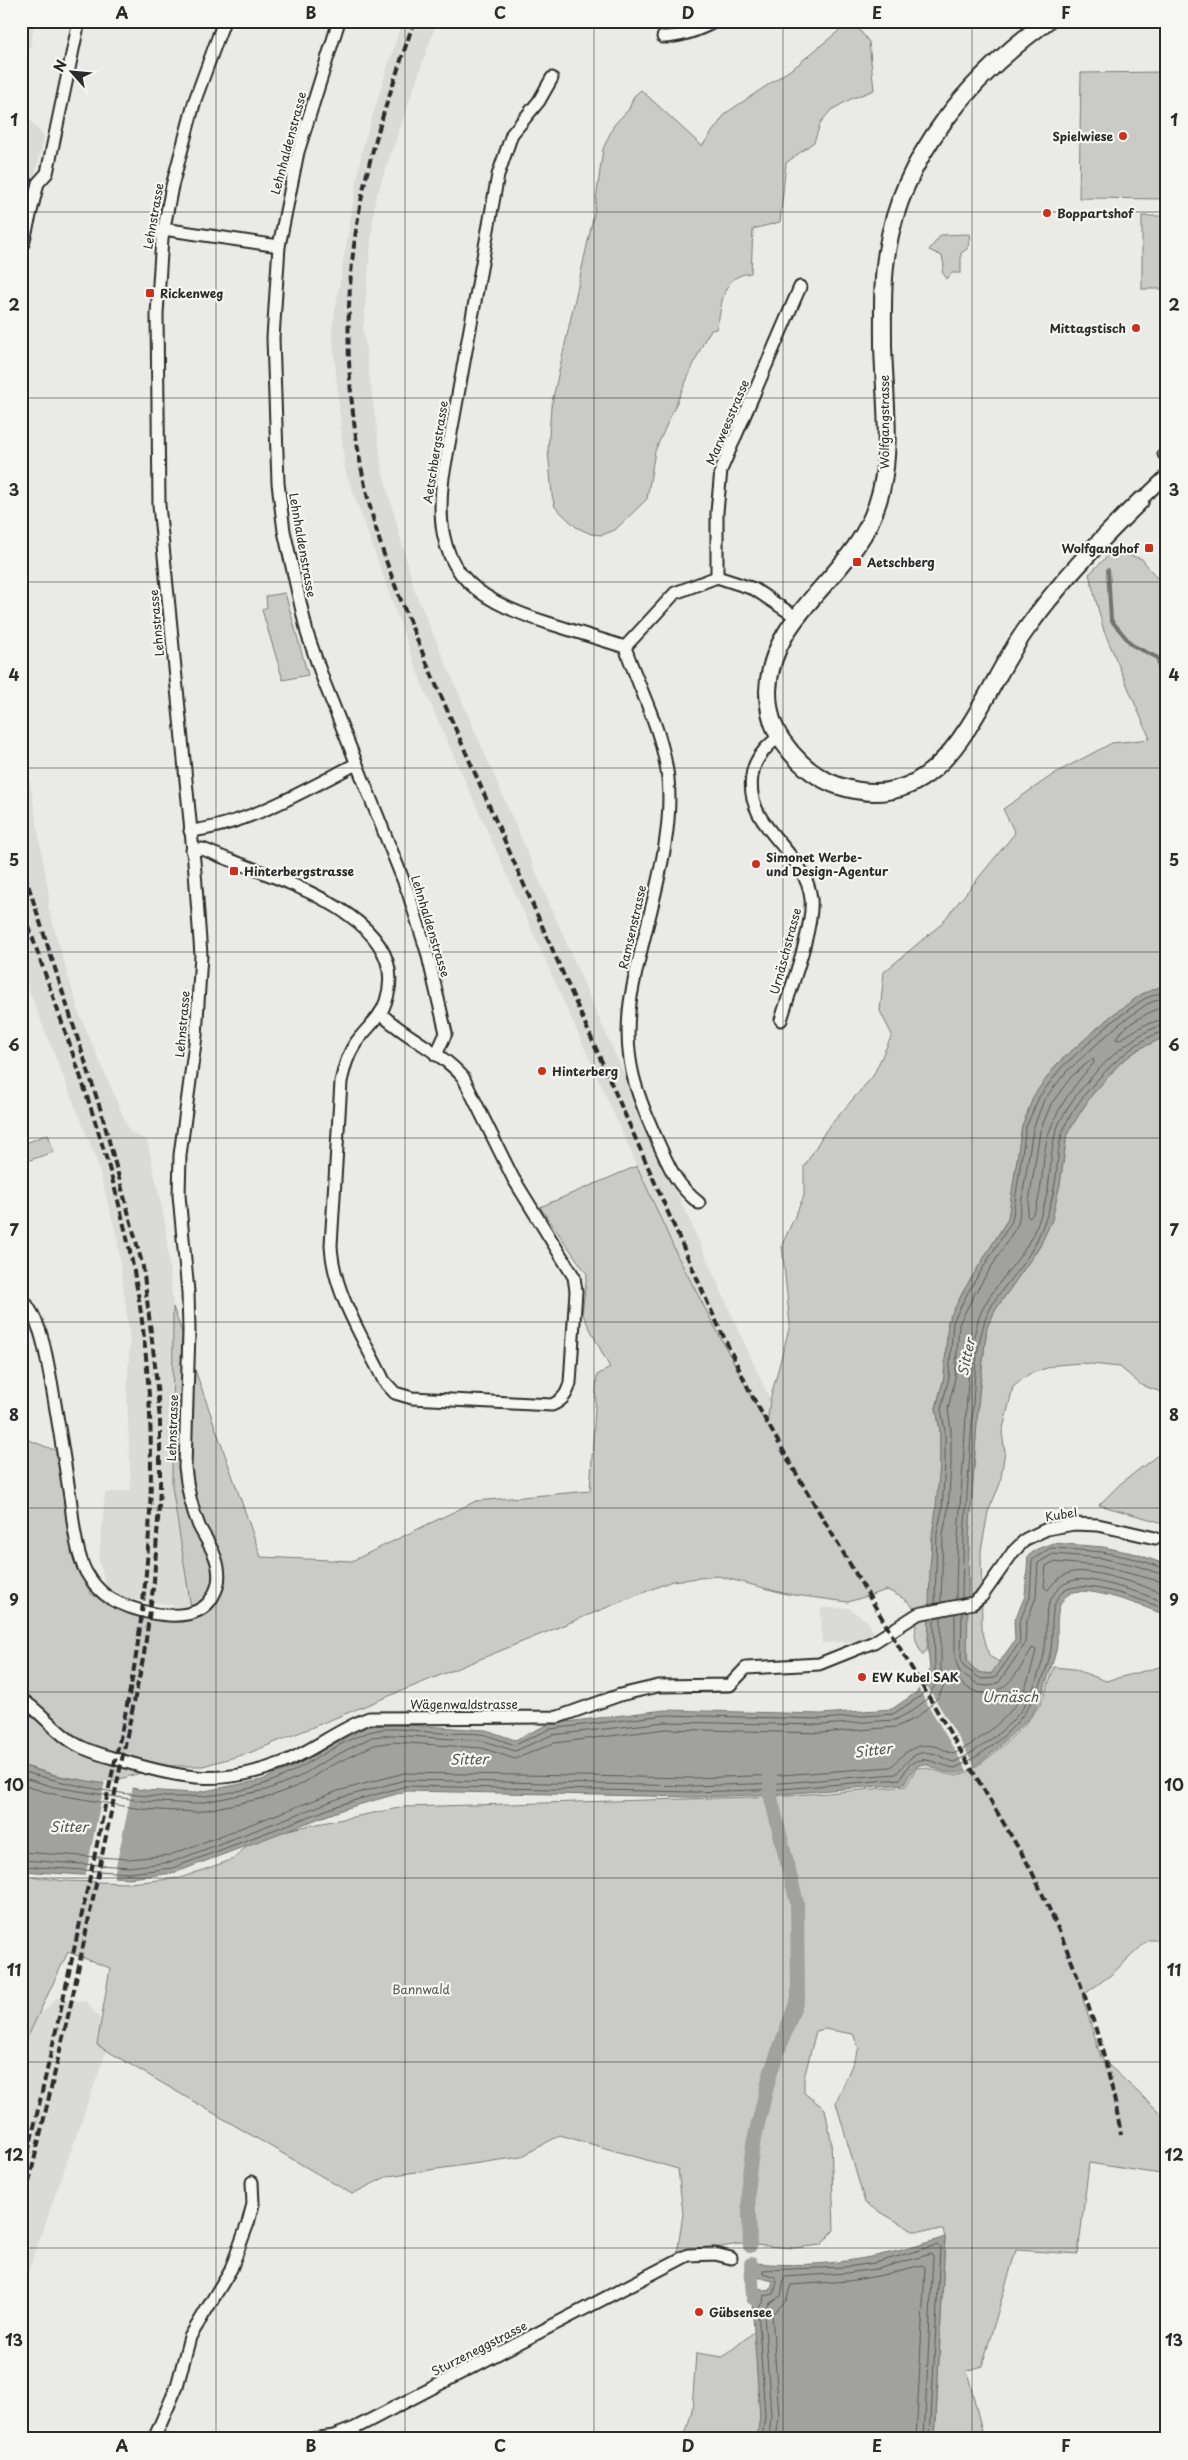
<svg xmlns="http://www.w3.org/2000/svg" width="1188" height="2460" viewBox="0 0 1188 2460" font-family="'Playpen Sans',sans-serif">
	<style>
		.built { fill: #dadad6 }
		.green { fill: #cacac7; stroke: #7a7a79 }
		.water { fill: #a1a19e; stroke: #727270 }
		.pier { fill: #eaeae6 }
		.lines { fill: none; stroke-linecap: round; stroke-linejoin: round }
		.shore { stroke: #5a5a59; stroke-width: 1 }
		.stream { stroke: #727270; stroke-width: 4 }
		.canal { stroke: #a1a19e; stroke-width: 14 }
		.street-casing { stroke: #2b2b2b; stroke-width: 15 }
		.secondary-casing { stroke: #2b2b2b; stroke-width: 20 }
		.street { stroke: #f6f6f2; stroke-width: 11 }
		.secondary { stroke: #f6f6f2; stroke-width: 16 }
		.rail { stroke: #2b2b2b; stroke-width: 4; stroke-dasharray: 8 4; stroke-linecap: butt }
		.grid { fill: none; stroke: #2b2b2b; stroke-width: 1; stroke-opacity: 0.55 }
		.poi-dot { fill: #c8321e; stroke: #f6f6f2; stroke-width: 2 }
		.labels { text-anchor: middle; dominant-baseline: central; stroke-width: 4.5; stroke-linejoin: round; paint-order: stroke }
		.poi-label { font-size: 12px; font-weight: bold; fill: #2b2b2b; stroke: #f6f6f2; text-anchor: start }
		.street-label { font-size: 12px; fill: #2b2b2b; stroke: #f6f6f2 }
		.park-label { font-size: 12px; fill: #535352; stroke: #f6f6f2 }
		.water-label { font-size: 14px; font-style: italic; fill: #545453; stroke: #f6f6f2 }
		.neatline { fill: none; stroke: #2b2b2b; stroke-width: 2 }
		.grid-label { font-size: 16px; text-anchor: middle; font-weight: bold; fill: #2b2b2b }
	</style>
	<rect width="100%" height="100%" fill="#eaeae6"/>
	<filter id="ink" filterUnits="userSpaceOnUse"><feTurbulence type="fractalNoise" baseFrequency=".02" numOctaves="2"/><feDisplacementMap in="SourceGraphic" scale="10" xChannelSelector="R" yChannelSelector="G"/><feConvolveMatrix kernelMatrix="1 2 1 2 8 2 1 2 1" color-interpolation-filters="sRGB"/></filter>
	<g filter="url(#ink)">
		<!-- built -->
		<g class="built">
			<polygon points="21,21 35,21 21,93"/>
			<polygon points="402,21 437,21 375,200 363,329 382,469 415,592 594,1007 770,1400 767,1427 678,1257 423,687 345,470 332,330 362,150"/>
			<polygon points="21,109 44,137 31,190 21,191"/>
			<polygon points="21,728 49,896 48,907 79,1013 130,1132 147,1140 165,1222 173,1307 172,1486 191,1608 121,1597 106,1586 99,1560 105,1493 131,1490 127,1397 130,1339 117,1237 96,1158 21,971"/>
			<polygon points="821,1608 849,1608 868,1622 875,1634 863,1641 822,1643"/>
			<polygon points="57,1998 87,2002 112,2035 21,2292 21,2033"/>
		</g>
		<!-- green -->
		<g class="green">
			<path d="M842,28h16l11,14 5,48 -23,9 -20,11 -10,12 -7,20 -28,21 -6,59 -27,7 -2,44c-32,3 -27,31 -35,56l-5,1 -6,9 -50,112 -8,48 -32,31 -13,5 -11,-1 -15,-7 -21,-20 -3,-12 -4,-45 3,-43 43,-193 9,-65 11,-24 15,-16 5,-13 7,-6 61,56 24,-33 70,-47z"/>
			<polygon points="1167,72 1167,199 1079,198 1081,73"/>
			<rect x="1142" y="216" width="25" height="73"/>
			<polygon points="970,234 968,248 961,253 961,273 952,273 947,279 942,272 944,265 942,256 929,250 941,235"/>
			<path d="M1113,551l29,8 25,32v393l-25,10 -31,22 -54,48 -35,62 -14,93 -44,71 -16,31 -4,56 -8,31 4,23v34l-3,43 -5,24 -3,96 -2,21 -4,6c-14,-23 -4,-23 -8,-43 -2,-10 -19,-18 -28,-22l-39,12 -61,-8 -69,-18 -46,5 -423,172 -46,13h-39l-61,18 -47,-9 -35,-10v-328l36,14 21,117 13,26 40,21 33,7 27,-14 -19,-122 1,-179 88,250 91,4 124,-60 114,-10 7,-116 13,-7 -28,-55 5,-39 -47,-67 97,-41 41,91 89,169 3,-26 20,-75 -8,-80 22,-49v-29l22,-37 47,-54 19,-41 -12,-24 4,-39 56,-47 75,-92 -12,-24 54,-37 55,-29 38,-4 -46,-108 -15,-57z"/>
			<polygon points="285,593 308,675 283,680 262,610 267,607 266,596"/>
			<polygon points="1167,1036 1167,1394 1141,1385 1120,1367 1081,1363 1056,1365 1029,1374 1013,1387 1002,1433 1005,1451 1000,1484 988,1512 981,1551 982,1629 989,1656 1001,1663 993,1673 983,1674 968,1665 966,1641 969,1539 979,1393 987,1327 996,1309 1040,1246 1060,1184 1067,1134 1078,1116 1091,1096 1121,1062 1139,1049"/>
			<polygon points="48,1134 54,1152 21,1163 21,1145"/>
			<polygon points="1167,1448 1167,1524 1099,1505 1120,1484"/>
			<path d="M1167,1665v275h-19l-36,34 -30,22 19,62 66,61v56l-78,-12 -11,91 -62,-4 -34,116 -15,5 17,68h-49l10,-202 -2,-7 -30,1 -48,-28 -29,-100 23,-55 -6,-14 -28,-5 -9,2 -12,47v15l21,16 6,31 3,90 -13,15 -27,3 -55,-4 -62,10 6,-40 -5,-45 -118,-34 -39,22 -133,19 -36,18 -255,-149 13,-77 -42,-16 -47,99v-176l45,6 63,2 51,-5 54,-19 22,-23 148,-29 347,-10 77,-4 78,-7 10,-18c15,-3 26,8 41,7 22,-3 73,-52 84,-72 5,-11 9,-24 13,-36l20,2 32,12z"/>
			<polygon points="755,2331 760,2417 757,2439 684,2439 692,2410 696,2353 723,2357"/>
		</g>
		<!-- water -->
		<g class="water">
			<path d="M1167,984v52l-28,13 -18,13 -30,34 -13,20 -11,18 -7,50 -8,36 -12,26 -44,63 -9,18 -8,66 -10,146 -2,122 10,11 14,2 24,-34 -1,-18 11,-26 3,-40 9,-7 16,-6 50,4 34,7 30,11v51c-18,-8 -82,-33 -98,-22 -18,11 -9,40 -13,57 -5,17 -10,35 -17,51 -6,15 -23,28 -35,40 -10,10 -35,32 -50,31 -25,0 -32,-25 -49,11l-123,10 -88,3 -287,-6 -63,18 -170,64 -45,5 -108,-7v-106l35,11 88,14 50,3 68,-13 33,-14 24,-15 50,-25 24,-2 93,6 29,10 34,-16 116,-14 156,4 71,-5 25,-17 13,-22 -2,-21 2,-82 10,-102v-34l-4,-23 8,-31 4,-56 16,-31 44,-71 14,-93 12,-31 23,-31 54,-48 31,-22z"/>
			<path d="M945,2237l-10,202h-178l3,-22 -8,-115 7,-1 -1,-13 12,3 3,-10 -16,-4 -1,-14c66,6 127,-5 189,-26z"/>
		</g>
		<!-- pier -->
		<g class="pier">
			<polygon points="923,1679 965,1749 975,1767 967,1771 918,1688"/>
			<polygon points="105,1781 133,1786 113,1880 85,1878"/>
		</g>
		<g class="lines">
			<!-- shore -->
			<g class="shore">
				<path d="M1167,1005c-14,5 -45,20 -51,34l3,1 25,-15 23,-7"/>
				<path d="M1093,1059l1,4c-24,26 -46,57 -50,93 -1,12 -4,57 -15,62l-2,-3 13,-84 11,-27 20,-27z"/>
				<path d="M1167,1583l-67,-17 -47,-4 -7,4 -2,21 4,3c7,-9 13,-15 25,-18 18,-4 76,15 94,23"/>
				<path d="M962,1598c0,-54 6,-108 9,-162 3,-36 2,-75 12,-109 8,-33 40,-56 54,-87 8,-18 15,-37 18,-57 3,-16 2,-33 7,-49 8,-32 71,-99 105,-103"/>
				<path d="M956,1599c0,-55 6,-110 9,-166 2,-32 3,-78 12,-109 9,-33 39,-56 54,-86 9,-18 16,-38 18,-57 2,-17 2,-33 7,-49 9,-34 75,-105 111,-107"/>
				<polyline points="941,1602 943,1534 948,1510 951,1465 951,1430 948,1409 955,1378 959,1324 974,1295 1018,1224 1033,1129 1044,1100 1066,1072 1118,1025 1147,1004 1167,996"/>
				<polyline points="935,1604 937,1533 942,1509 945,1465 945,1431 941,1409 949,1377 953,1322 968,1292 1012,1221 1026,1127 1039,1097 1061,1068 1114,1020 1144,999 1167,990"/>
				<polyline points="962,1612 961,1658 964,1667 981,1679 995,1678 1020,1642 1019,1623 1030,1597 1032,1560 1050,1548 1068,1549 1102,1552 1136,1559 1167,1569"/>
				<polyline points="955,1614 955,1658 959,1671 979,1685 989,1686 999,1682 1025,1644 1026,1624 1036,1597 1038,1563 1053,1554 1101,1558 1134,1565 1167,1576"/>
				<path d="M21,1771c77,22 165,39 243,13 37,-12 68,-40 105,-52 23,-7 49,0 72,1 14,1 31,-1 45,2 10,3 19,7 29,10l35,-16 115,-14 156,4 72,-5 28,-18 14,-24 -1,-54"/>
				<polyline points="21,1777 54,1787 142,1801 194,1804 266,1790 299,1777 325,1761 372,1737 393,1735 484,1741 515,1751 552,1735 665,1722 821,1725 895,1720 912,1711 926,1700 941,1675 941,1616"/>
				<path d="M21,1785l32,9 88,15 55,3 73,-15 33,-13 26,-17 46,-22 19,-3 89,6 33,11 39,-16 112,-14 155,4 75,-6 20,-9 15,-13 8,-9 10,-22c7,2 12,10 19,14 32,18 50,-15 64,-40l4,2c-3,14 -7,30 -14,44 -11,23 -46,50 -69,60 -6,-2 -10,-5 -15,-7 -21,-6 -34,5 -47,20l-110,8 -88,3 -289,-5 -66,18 -168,64 -41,4 -108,-7"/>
				<path d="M21,1860l108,7 43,-5 168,-64 65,-18 288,6 88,-3 115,-9c12,-13 18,-26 40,-20 6,2 11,7 18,8 26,-12 62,-38 75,-64 7,-15 14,-35 16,-51 2,-11 0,-23 2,-35 3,-15 11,-29 28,-32 17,-4 75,16 92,23"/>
				<path d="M21,1866l108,7 44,-5 169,-64 64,-18 288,6 88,-3 118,-10c3,-3 4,-6 6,-10 14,-19 32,-3 49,-1 51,-24 86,-63 96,-119 3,-19 -4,-45 13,-58 18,-14 84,11 103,19"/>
				<polyline points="762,2439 765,2416 758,2308 763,2303 764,2296 774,2294 777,2282 775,2277 763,2273 763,2270 846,2267 875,2263 937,2245 940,2248 930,2439"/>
				<polyline points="769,2439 771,2416 764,2312 770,2303 781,2296 784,2277 847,2273 877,2269 931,2254 933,2257 924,2439"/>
				<polyline points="776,2439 779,2416 772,2314 786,2301 791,2285 848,2281 878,2276 922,2265 925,2267 916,2439"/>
			</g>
			<!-- stream -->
			<polyline class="stream" points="1108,570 1111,620 1132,645 1158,658 1163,700 1167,706"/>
			<!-- canal -->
			<g class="canal">
				<polyline points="750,2246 748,2182 753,2144 771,2071 798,1998 797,1903 770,1794 770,1775"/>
				<polyline points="751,2264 753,2298"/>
			</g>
			<defs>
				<g id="street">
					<polyline points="339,21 298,152 279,246 273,338 278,483 284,531 307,633 324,682 408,892 427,952 446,1033 436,1055"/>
					<path d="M663,37c19,0 36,-7 53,-16"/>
					<path d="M552,78l-13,23 -27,33 -14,41 -55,302c-11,90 24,120 105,146 25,8 51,16 77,24l50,-54 42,-16 37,12 42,28"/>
					<polyline points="163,229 279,246"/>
					<polyline points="23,244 38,183 47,173 79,21"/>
					<polyline points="1164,454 1167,457"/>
					<polyline points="1140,501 1167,475"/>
					<polyline points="717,577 717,512 721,470 800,287"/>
					<path d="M625,647c13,39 34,77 41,118 14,72 -25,165 -36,238 -7,55 5,88 27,137 12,26 18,44 42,63"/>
					<path d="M779,737c-14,10 -25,22 -27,39 -8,53 54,74 59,123 3,28 -21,91 -30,121"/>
					<path d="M190,831c57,-6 115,-41 166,-67"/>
					<path d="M192,850l11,-1c57,26 213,63 183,152 -5,17 -21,28 -31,43 -8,12 -11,25 -14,38l-10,163c2,48 33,94 53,136l11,12 17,5 140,7c11,-5 15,-11 18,-22l6,-92 -2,-14 -61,-99 -50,-101c-23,-26 -58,-40 -83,-64"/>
					<path d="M21,1297c21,25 24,53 30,84 7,39 13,77 19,116 3,21 4,43 11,63 5,17 20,35 36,42 26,12 80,25 96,-6 6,-10 7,-22 4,-33 -3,-13 -12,-25 -18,-37 -8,-19 -12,-39 -14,-59l4,-136 -1,-39 -9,-97 1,-40 16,-119 5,-81 -6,-83 -36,-367 -2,-191 5,-76 10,-52 23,-86 29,-79"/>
					<path d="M21,1699c20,12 33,32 53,44 14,9 33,13 49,18 59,18 99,25 159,2 31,-12 56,-34 87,-45l189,-1 62,-22 38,-9 72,-1 16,-17 73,-4 55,-22 44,-28 55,-11 9,-7 31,-44 13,-13 21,-10 27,-5 24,1 57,13"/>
					<polyline points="154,2439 177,2386 190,2337 231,2269 248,2223 253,2204 252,2182"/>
					<polyline points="313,2439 334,2436 355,2428 688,2255 715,2254 731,2258"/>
				</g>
				<path id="secondary" d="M1047,21c-76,56 -145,134 -160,230 -5,30 -4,63 -4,94 1,47 9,100 -2,146 -5,20 -13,38 -25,55 -33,47 -86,82 -88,145 0,18 4,36 15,51 14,20 32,36 56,44 108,35 139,-89 186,-155 34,-48 73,-89 115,-130"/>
			</defs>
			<!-- street casing -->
			<use href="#street" class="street-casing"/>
			<!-- secondary casing -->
			<use href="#secondary" class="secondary-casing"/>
			<!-- street -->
			<use href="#street" class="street"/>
			<!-- secondary -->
			<use href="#secondary" class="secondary"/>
			<!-- rail -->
			<g class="rail">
				<path d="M414,21c-19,58 -40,115 -52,175 -22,111 -17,225 14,333 14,49 35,95 54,142l280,637 42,88 41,72 236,398c42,86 77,174 92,269"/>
				<polyline points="21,863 101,1111 143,1267 155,1365 160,1421 160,1489 154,1581 144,1654 72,1999 21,2216"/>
				<path d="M21,903c45,137 102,274 121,418 14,109 11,219 -5,328 -9,61 -25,121 -37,181 -25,118 -52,236 -79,354"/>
			</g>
		</g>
	</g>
	<!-- grid -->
	<path class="grid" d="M216,21v2418M405,21v2418M594,21v2418M783,21v2418M972,21v2418M21,212h1146M21,398h1146M21,582h1146M21,768h1146M21,952h1146M21,1138h1146M21,1322h1146M21,1508h1146M21,1692h1146M21,1878h1146M21,2062h1146M21,2248h1146"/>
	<!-- markers -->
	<g class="poi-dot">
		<circle cx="1123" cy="136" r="5"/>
		<circle cx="1047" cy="213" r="5"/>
		<rect x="145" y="288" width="10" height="10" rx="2.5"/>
		<circle cx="1136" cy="328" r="5"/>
		<rect x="1144" y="543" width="10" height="10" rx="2.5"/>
		<rect x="852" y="557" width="10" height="10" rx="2.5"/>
		<circle cx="756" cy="864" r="5"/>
		<rect x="229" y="866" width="10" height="10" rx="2.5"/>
		<circle cx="542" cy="1071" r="5"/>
		<circle cx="862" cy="1677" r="5"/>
		<circle cx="699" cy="2312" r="5"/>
	</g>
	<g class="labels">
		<!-- poi labels -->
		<g class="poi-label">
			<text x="1113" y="136" text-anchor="end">Spielwiese</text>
			<text x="1057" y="213">Boppartshof</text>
			<text x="160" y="293">Rickenweg</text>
			<text x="1126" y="328" text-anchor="end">Mittagstisch</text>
			<text x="1139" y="548" text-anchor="end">Wolfganghof</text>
			<text x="867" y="562">Aetschberg</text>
			<text x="766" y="857">Simonet Werbe-<tspan x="766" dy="14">und Design-Agentur</tspan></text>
			<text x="244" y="871">Hinterbergstrasse</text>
			<text x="552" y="1071">Hinterberg</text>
			<text x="872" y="1677">EW Kubel SAK</text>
			<text x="709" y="2312">Gübsensee</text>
		</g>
		<!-- street labels -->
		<g class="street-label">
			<text transform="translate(288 143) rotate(-75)">Lehnhaldenstrasse</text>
			<text transform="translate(153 216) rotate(-80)">Lehnstrasse</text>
			<text transform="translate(727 422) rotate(-67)">Marweesstrasse</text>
			<text transform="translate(884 422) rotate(-90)">Wolfgangstrasse</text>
			<text transform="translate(435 452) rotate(-81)">Aetschbergstrasse</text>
			<text transform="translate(303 545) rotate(80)">Lehnhaldenstrasse</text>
			<text transform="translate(156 623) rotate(-95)">Lehnstrasse</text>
			<text transform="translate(431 926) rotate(73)">Lehnhaldenstrasse</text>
			<text transform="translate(632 927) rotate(-77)">Ramsenstrasse</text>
			<text transform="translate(785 951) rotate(-75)">Urnäschstrasse</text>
			<text transform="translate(182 1024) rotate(-85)">Lehnstrasse</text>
			<text transform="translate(172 1428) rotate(-88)">Lehnstrasse</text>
			<text transform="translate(1061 1514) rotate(-9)">Kubel</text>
			<text x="464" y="1704">Wägenwaldstrasse</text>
			<text transform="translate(479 2348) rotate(-27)">Sturzeneggstrasse</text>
		</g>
		<!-- park labels -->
		<g class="park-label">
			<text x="421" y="1989">Bannwald</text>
		</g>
		<!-- water labels -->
		<g class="water-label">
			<text transform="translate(966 1357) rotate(-78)">Sitter</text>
			<text x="1010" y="1696">Urnäsch</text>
			<text transform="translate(873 1750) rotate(-7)">Sitter</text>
			<text transform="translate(469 1759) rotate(-1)">Sitter</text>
			<text x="69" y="1826">Sitter</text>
		</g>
	</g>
	<!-- margin -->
	<rect width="1188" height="2460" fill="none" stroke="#f6f6f2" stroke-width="55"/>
	<!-- north arrow -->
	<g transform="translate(72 72) rotate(297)" stroke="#f6f6f2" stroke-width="4" paint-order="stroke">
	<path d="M0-4L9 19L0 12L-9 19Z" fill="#2b2b2b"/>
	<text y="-8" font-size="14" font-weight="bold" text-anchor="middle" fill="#2b2b2b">N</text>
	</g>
	<rect x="28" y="28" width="1132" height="2404" class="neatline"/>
	<g class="grid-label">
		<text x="122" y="19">A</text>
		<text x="311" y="19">B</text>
		<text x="500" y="19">C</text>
		<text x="688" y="19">D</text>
		<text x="877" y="19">E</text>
		<text x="1066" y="19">F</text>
		<text x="14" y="126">1</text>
		<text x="1174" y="126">1</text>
		<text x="14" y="311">2</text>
		<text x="1174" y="311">2</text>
		<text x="14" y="496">3</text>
		<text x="1174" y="496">3</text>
		<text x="14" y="681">4</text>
		<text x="1174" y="681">4</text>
		<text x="14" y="866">5</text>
		<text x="1174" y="866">5</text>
		<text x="14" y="1051">6</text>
		<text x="1174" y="1051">6</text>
		<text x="14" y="1236">7</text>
		<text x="1174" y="1236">7</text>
		<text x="14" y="1421">8</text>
		<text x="1174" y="1421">8</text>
		<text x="14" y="1606">9</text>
		<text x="1174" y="1606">9</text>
		<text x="14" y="1791">10</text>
		<text x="1174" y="1791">10</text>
		<text x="14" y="1976">11</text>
		<text x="1174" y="1976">11</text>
		<text x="14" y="2161">12</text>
		<text x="1174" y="2161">12</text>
		<text x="14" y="2346">13</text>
		<text x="1174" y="2346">13</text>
		<text x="122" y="2452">A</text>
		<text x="311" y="2452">B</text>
		<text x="500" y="2452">C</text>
		<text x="688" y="2452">D</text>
		<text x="877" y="2452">E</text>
		<text x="1066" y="2452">F</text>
	</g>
</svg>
